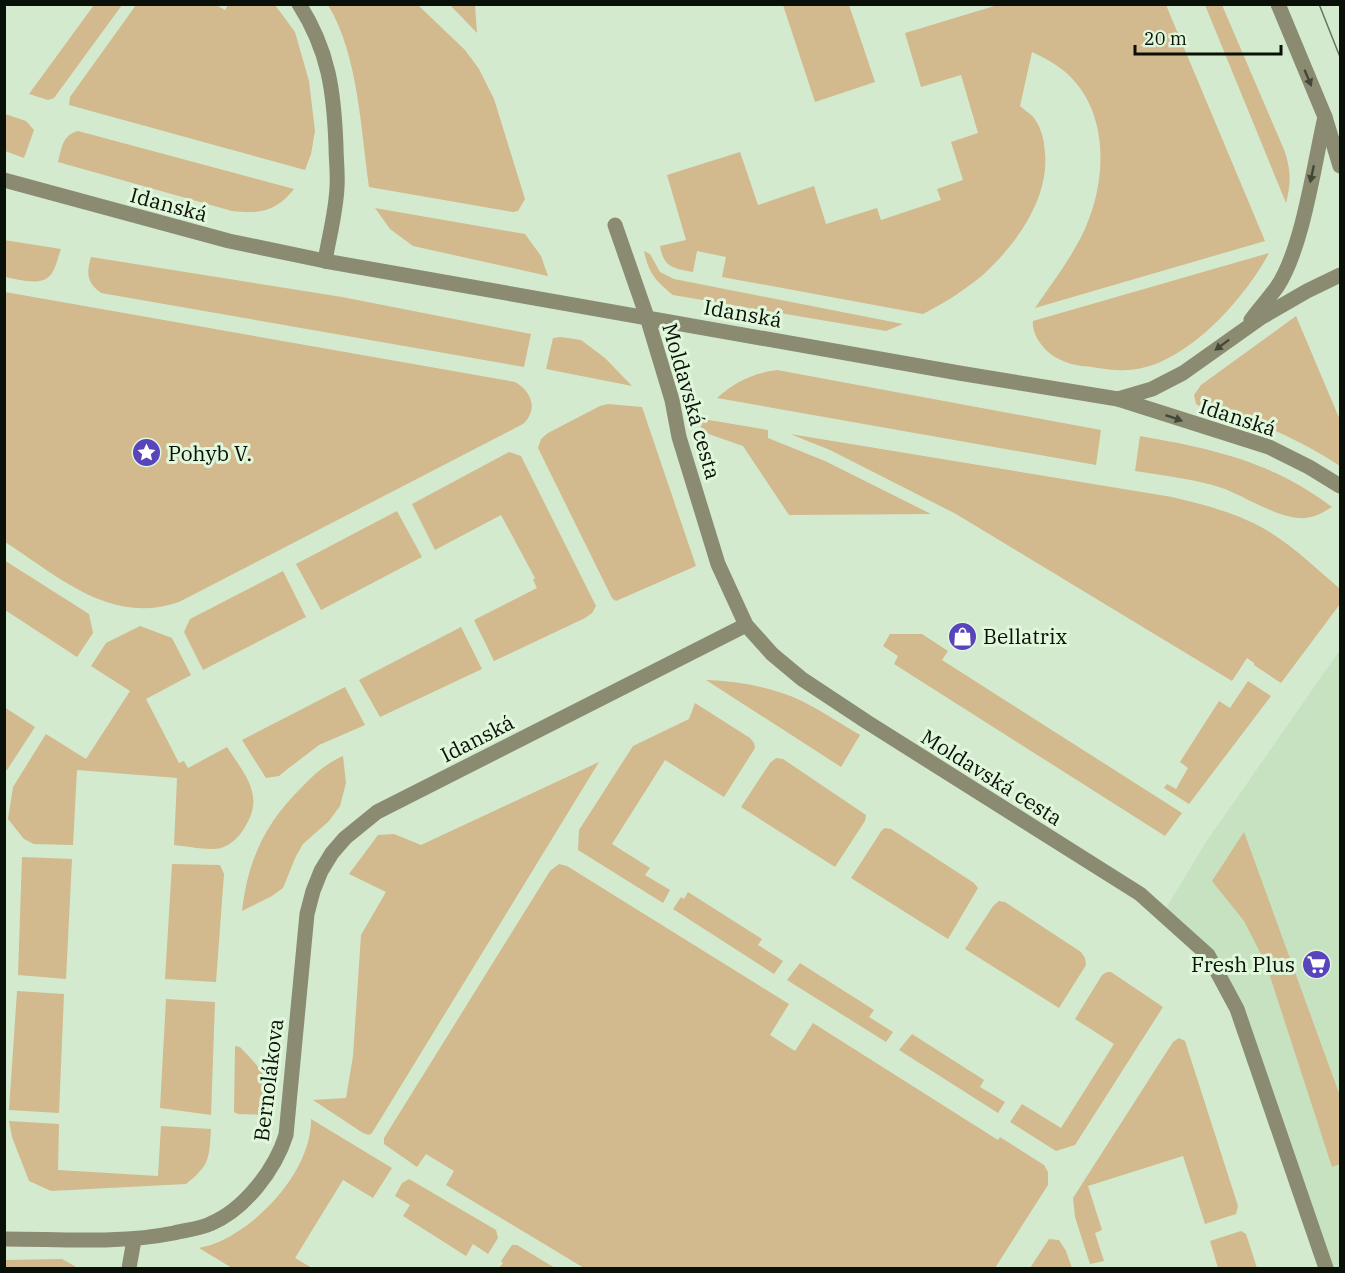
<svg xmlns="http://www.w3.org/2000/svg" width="1345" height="1273" viewBox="0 0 1345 1273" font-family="'IBM Plex Serif',serif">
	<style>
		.built { fill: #c7e2c0 }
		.green { fill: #d2b98e }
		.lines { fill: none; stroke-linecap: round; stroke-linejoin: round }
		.service { stroke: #8a8b71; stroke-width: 15 }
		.minor { stroke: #8a8b71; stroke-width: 15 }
		.tertiary { stroke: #8a8b71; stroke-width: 15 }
		.tram { stroke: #667462; stroke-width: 1.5 }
		.oneway { fill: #434737 }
		.labels { text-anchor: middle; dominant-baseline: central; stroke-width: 6; stroke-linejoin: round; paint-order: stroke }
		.street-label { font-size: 21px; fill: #091007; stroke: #e1f7db }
		.poi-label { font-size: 21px; fill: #091007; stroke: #e1f7db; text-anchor: start }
	</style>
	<rect width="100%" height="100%" fill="#d4eace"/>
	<!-- built -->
	<polygon class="built" points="1340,650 1340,1268 1326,1268 1237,1009 1208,955 1163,913 1206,842"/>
	<!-- green -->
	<g class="green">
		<path d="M1001,4l165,1 99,236 -230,67c15,-22 32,-44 45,-69 27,-51 33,-128 -17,-169 -9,-7 -20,-13 -31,-18l-12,54c4,4 10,7 14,12 8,11 10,22 11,35 4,46 -28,90 -60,120 -18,16 -41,30 -62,41l-201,-37 4,-20 -29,-6 -4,21c-20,-4 -29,-4 -33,-26l26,-6 -19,-65 73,-23 18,53 56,-19 12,38 51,-16 4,12 60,-20 -4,-11 26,-9 -12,-38 27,-9 -17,-58 -40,12 -16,-54z"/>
		<polygon points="94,5 122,5 54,98 48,100 29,94"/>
		<polygon points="136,5 216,5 225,10 228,5 275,5 295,32 309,81 315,131 311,154 305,170 69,105 70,97"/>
		<path d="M328,5h90l47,45 14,19 15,30 31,100 -7,12 -5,1 -144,-25c-8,-57 -11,-133 -41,-182z"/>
		<polygon points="450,5 475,5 477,33 452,7"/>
		<polygon points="783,5 849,5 875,82 815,102"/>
		<path d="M1205,5h17l63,147c6,19 6,32 1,51z"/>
		<polygon points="5,114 26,121 34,130 24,158 5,151"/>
		<path d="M78,131l216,58c-18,23 -35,25 -62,22l-174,-49c4,-14 4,-27 20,-31z"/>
		<polygon points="375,208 525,234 541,256 548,276 413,246 390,229"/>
		<path d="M4,240l57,9c-3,8 -5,18 -9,24 -9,15 -34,6 -47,4z"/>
		<path d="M644,251l6,3 10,18 14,7 229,45 -17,7 -213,-36c-18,-15 -24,-21 -29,-44z"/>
		<path d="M1269,253c-23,43 -76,104 -127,115 -17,4 -33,2 -50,-1 -11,-1 -21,-2 -31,-7 -14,-5 -30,-24 -28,-39z"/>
		<path d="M91,257l251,40 189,37 -7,33 -423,-74c-14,-10 -15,-20 -10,-36z"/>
		<path d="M5,292l510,90c16,9 24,27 8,42l-344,178c-68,24 -121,-26 -174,-60z"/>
		<path d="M1296,316l44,104v46c-32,-21 -68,-39 -104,-50 -14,-4 -28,-4 -40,-12l-2,-9 7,-10z"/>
		<polygon points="561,337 581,340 605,358 632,386 546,369 553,338"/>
		<path d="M777,370l324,60 -5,35 -379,-67c17,-16 37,-25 60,-28z"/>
		<polygon points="608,404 642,407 696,566 616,601 612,598 538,448 541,439 548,433 600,406"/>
		<polygon points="703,419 768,430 768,438 825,461 931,514 789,515 743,446 700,431"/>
		<path d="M790,434l382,63c33,8 66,16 96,34 26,16 49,38 72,58v15l-59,79 -27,-18v-2l-7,-5 -15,23 -276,-167 -126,-64z"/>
		<path d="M1140,436c73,13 131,25 192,71 -11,7 -20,12 -34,11 -22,-2 -51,-20 -73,-29 -28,-10 -60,-13 -90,-18z"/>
		<polygon points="509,452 521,456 596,606 592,613 585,618 494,661 474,620 537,588 533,580 535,578 501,515 435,550 412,504"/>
		<polygon points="397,511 422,557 321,610 296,564"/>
		<polygon points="4,560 89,614 93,633 77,657 5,610"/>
		<polygon points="283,571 306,617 203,670 184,632 190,619"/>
		<path d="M140,626l32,12 19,37 -45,24 33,64 5,-2 4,7 39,-21c18,28 38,48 18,80 -5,9 -14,18 -24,21 -12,3 -35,-2 -47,-3l3,-67 -100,-8 -4,75 -39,-1 -10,-5 -16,-20 5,-32 33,-53 40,25 44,-68 -39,-25 15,-23z"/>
		<polygon points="461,627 482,669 380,717 359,680"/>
		<polygon points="890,634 922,634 948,651 942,660 1182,813 1165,836 894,664 898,656 883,646"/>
		<path d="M706,680c32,1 67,7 96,21 20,10 39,23 58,34l-19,32z"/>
		<polygon points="1248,681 1271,696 1189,804 1164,788 1167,784 1176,789 1188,768 1180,762 1219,701 1230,708"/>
		<polygon points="345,687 365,725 319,745 285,771 279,776 266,778 242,740"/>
		<polygon points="695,703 750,738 754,743 755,748 724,797 665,760 612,844 650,868 645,875 670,890 663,903 578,850 579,830 633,746 689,719"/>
		<polygon points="4,707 35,727 7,770 4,770"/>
		<path d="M343,756l3,27 -6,23 -11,15 -26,23 -7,12 -13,32 -11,8 -30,15c6,-51 23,-88 60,-124 12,-13 25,-24 41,-31z"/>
		<polygon points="776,758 783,759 866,815 865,821 835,867 741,807 770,763"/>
		<polygon points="599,762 372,1133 369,1135 363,1133 313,1100 346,1098 353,1056 361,935 386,892 349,874 378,835 394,834 421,845"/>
		<polygon points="885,828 891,829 974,883 978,888 948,939 851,878 882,830"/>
		<polygon points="1244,832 1340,1096 1340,1164 1332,1167 1266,964 1244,921 1212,881"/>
		<polygon points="22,857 72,859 66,979 18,975"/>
		<polygon points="172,864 220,865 224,874 216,982 165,979"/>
		<polygon points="559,864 567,866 789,1004 770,1035 795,1051 813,1023 998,1140 1000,1137 1044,1165 1048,1172 1048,1185 995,1268 584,1268 446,1185 454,1171 426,1154 417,1167 384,1144 384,1138 550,871"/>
		<polygon points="688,892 762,939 758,945 783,961 774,974 673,909 681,897 684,899"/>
		<polygon points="999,901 1005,902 1081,952 1085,958 1086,965 1059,1008 965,949 993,906"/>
		<polygon points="800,963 874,1010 869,1017 893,1032 886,1042 787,980"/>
		<polygon points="1107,972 1111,972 1163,1007 1075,1145 1056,1151 1010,1122 1022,1104 1061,1128 1114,1044 1075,1019 1102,975"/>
		<polygon points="17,991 64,994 59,1113 9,1110"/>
		<polygon points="166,999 215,1002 211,1115 160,1108"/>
		<polygon points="912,1034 984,1080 980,1087 1005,1102 998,1113 899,1050"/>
		<polygon points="1179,1038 1185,1041 1238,1206 1236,1214 1205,1224 1183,1156 1088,1186 1102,1230 1095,1233 1104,1261 1090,1264 1075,1217 1073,1198 1173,1042"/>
		<path d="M235,1046l5,1c22,23 34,34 29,68l-31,-1 -4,-2z"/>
		<path d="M311,1119l81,49 -19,30 -30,-18 -48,78 17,10h-80l-33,-20c8,-2 16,-4 22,-7 43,-20 91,-74 90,-122z"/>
		<path d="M9,1121l50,3 -1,46 100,6 3,-50 50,3c-2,30 -1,36 -25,55l-135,7 -22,-10 -17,-44z"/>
		<polygon points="409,1179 496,1230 498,1238 488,1254 473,1244 466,1256 403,1216 410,1205 395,1196 402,1183"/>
		<polygon points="1241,1231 1246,1234 1257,1268 1218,1268 1210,1241"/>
		<polygon points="1049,1239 1059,1240 1066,1251 1072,1268 1030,1268"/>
		<polygon points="512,1245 517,1245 555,1268 499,1268 503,1263 501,1261"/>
		<polygon points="62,1259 78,1268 5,1268 5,1260"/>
	</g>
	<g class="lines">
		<!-- service -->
		<g class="service">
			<polyline points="615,225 647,317"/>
			<polyline points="129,1268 134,1240"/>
		</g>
		<!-- minor -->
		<g class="minor">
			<path d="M299,4c30,47 35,88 37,142 0,13 2,28 1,41 -1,25 -8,50 -12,74"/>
			<polyline points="4,180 229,241 325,261 959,373 1118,399 1269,447 1309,467 1340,486"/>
			<polyline points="647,317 672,400 679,437 718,564 746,625 772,654 802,679 867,722 1140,894 1208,955 1237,1009 1326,1268"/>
			<path d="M1251,320c8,-11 18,-22 26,-33 26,-39 37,-123 48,-170"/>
			<polyline points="1118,399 1152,389 1183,373 1262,317 1307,291 1340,275"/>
			<path d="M4,1239c57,0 115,5 170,-6 12,-3 25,-4 36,-9 34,-14 65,-54 76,-89l21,-221 6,-23 8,-20 11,-18 13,-15 32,-26 369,-187"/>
		</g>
		<!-- tertiary -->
		<polyline class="tertiary" points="1278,4 1325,117 1340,166"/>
		<!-- tram -->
		<polyline class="tram" points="1319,4 1340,57"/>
	</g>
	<!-- one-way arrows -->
	<defs><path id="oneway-solid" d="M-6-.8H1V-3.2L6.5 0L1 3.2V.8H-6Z" transform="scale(1.5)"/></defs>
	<g class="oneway">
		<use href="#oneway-solid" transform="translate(1308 78) rotate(67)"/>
		<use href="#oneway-solid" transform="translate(1312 174) rotate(102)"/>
		<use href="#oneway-solid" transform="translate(1222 345) rotate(143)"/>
		<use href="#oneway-solid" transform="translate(1174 418) rotate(19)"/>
	</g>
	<!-- icons -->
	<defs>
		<symbol id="sight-disc" viewBox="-11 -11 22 22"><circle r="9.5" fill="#5944bc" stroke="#e1f7db"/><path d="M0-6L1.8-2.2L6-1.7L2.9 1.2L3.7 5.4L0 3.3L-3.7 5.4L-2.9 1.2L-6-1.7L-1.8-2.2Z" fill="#fff"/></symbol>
		<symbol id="shop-disc" viewBox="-11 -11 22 22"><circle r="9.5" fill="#5944bc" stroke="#e1f7db"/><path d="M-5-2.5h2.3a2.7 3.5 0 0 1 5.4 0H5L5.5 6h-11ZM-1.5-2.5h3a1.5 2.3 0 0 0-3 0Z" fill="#fff"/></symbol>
		<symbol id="supermarket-disc" viewBox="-11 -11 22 22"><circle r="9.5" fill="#5944bc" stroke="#e1f7db"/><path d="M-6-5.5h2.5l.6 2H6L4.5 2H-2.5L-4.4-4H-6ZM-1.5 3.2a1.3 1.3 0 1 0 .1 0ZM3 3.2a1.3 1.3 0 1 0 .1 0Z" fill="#fff"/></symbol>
	</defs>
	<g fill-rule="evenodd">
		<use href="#sight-disc" x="130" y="436" width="33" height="33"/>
		<use href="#shop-disc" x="946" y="620" width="33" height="33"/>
		<use href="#supermarket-disc" x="1300" y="948" width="33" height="33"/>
	</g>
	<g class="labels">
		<!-- street labels -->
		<g class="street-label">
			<text transform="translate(169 204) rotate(15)">Idanská</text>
			<text transform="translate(743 313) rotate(10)">Idanská</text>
			<text transform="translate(692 401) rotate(74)">Moldavská cesta</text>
			<text transform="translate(1238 417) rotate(18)">Idanská</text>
			<text transform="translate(477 738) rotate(-27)">Idanská</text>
			<text transform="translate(992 777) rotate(32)">Moldavská cesta</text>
			<text transform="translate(268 1080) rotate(-83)">Bernolákova</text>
		</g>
		<!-- poi labels -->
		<g class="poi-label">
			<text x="168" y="453">Pohyb V.</text>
			<text x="983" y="636">Bellatrix</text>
			<text x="1295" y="964" text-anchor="end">Fresh Plus</text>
		</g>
	</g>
	<!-- border -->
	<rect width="1345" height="1273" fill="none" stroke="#091007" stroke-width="12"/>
	<!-- scale -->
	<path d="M1135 45v9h146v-9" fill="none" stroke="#091007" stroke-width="3"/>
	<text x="1144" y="45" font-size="18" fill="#091007" stroke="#e1f7db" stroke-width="4.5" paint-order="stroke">20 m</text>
</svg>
